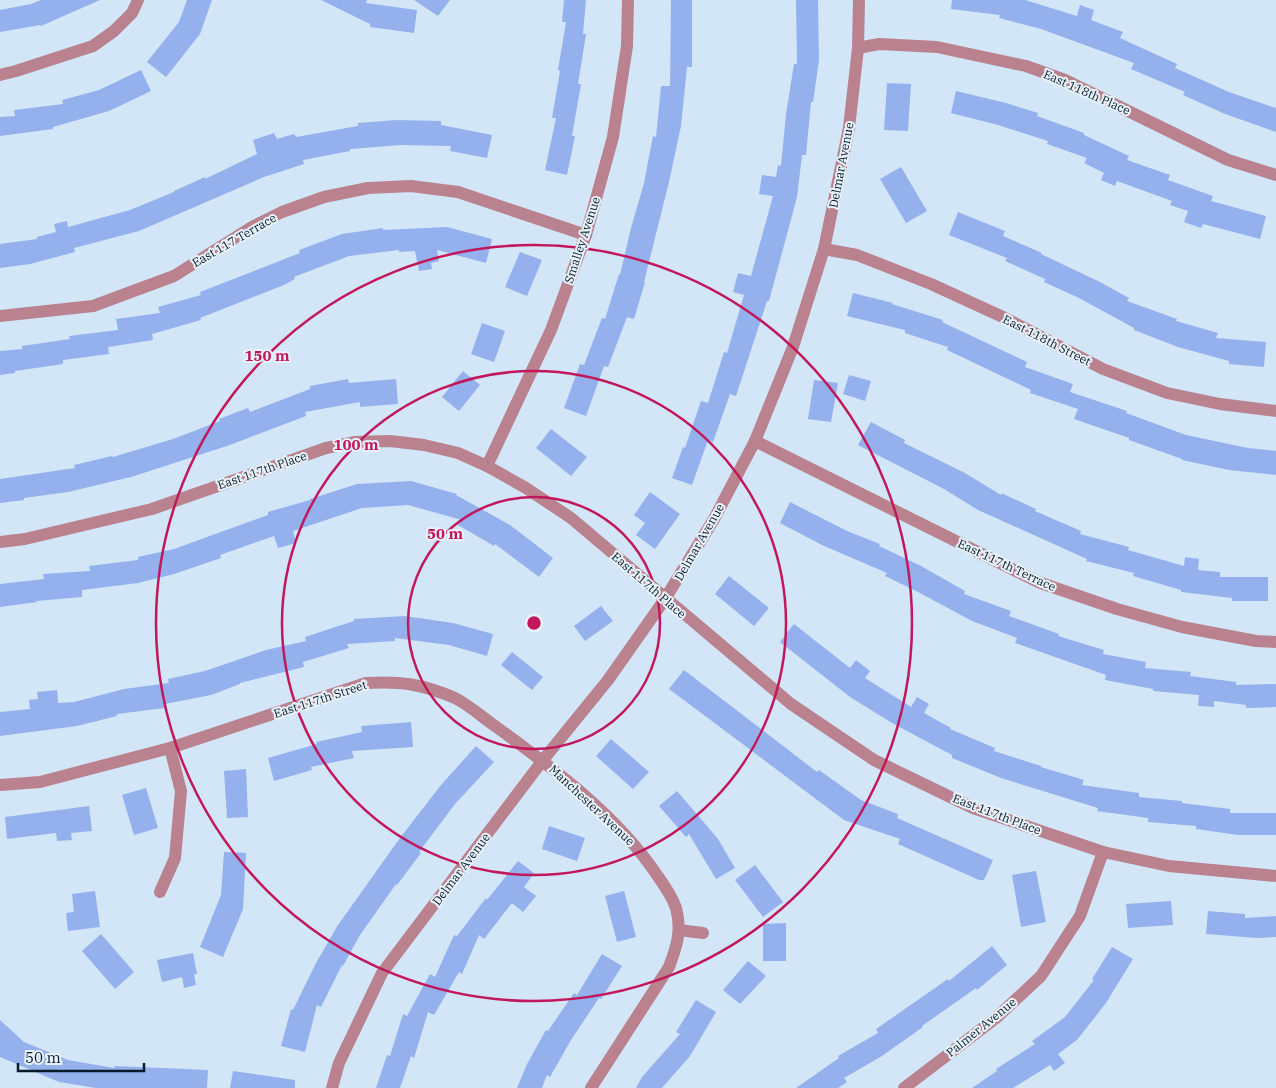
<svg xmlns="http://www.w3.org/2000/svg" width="1276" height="1088" viewBox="0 0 1276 1088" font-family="'IBM Plex Serif',serif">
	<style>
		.building { fill: #94b1ee }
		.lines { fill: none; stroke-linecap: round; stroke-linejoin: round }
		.street { stroke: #b9828e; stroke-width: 12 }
		.ring { fill: none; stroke: #c2185b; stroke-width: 2.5 }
		.labels { text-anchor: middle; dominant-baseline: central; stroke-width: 4; stroke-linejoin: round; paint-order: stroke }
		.street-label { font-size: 12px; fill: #071a29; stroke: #e8f2fa }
		.centre { fill: #c2185b; stroke: #e8f2fa; stroke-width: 2.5 }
		.ring-label { font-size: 15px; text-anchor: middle; font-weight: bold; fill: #c2185b; stroke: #e8f2fa; stroke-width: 4; stroke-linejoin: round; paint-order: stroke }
	</style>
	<rect width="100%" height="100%" fill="#d2e6f7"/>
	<!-- building -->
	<g class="building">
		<polygon points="41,0 100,0 41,26 40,25 0,32 0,10 31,4"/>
		<polygon points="187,0 212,0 200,34 166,77 147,62 179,22"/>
		<polygon points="321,0 367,0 366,3 417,10 414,33 370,27 370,24"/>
		<polygon points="414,0 450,0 438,16"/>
		<polygon points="564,0 586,0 583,34 586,34 578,84 581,84 572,136 575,136 567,175 545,170 556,118 552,118 560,71 558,70 566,22 562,22"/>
		<polygon points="671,0 692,0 692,67 687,67 681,126 669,182 644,282 645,282 634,319 627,317 608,367 604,366 586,416 564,408 580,364 584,365 602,318 605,319 619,274 620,275 631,228 644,183 653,136 656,137 661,86 670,86"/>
		<polygon points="796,0 818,0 819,60 813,102 811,102 806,155 802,155 797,197 769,301 767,301 736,396 730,394 713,442 708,440 692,485 672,478 683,447 685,448 701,401 708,403 724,352 727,353 744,295 733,292 738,273 751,276 773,196 759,194 762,175 776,177 778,165 781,166 786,114 794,64 797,64"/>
		<polygon points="952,0 1025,0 1077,16 1080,5 1094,10 1091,20 1123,32 1120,38 1177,64 1175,68 1229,92 1276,108 1276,132 1225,114 1183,95 1185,92 1131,69 1134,63 1041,29 999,18 1000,15 951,9"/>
		<polygon points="141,70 151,91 109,111 53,127 53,129 0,136 0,117 15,116 14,110 63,104 62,100 99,90"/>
		<polygon points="887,83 911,84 908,131 884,130"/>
		<polygon points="956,91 1006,103 1038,113 1037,116 1084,133 1084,135 1129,156 1127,160 1170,175 1168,180 1213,196 1211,201 1266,216 1260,239 1203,224 1201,228 1184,222 1188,211 1170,205 1172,201 1117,181 1115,186 1101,180 1104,173 1084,163 1087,158 1047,144 1048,141 998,125 951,113"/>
		<polygon points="397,120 441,121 441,125 492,135 487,158 450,151 451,146 401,145 350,149 350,151 303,160 304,164 264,177 139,231 74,248 75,252 30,264 0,268 0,244 37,239 37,237 56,232 54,224 67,221 68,227 130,210 174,192 174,191 205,177 205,179 257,154 253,140 274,133 277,139 294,134 296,137 358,126 358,123"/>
		<polygon points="901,167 927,211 906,223 880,179"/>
		<polygon points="958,212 1005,231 1003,236 1042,253 1041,254 1100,282 1129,298 1127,301 1177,319 1176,321 1218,333 1216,338 1266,342 1264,367 1229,364 1229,361 1178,347 1134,330 1134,328 1079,298 1044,282 1045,279 1005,261 1007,258 949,235"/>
		<polygon points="447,227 492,239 486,263 437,250 439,261 431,263 432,269 419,271 415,251 399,252 399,250 349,256 294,277 295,279 284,285 200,318 201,320 152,334 153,340 108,347 109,354 63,360 63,364 15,371 15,373 0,375 0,351 22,349 22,346 70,339 69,336 118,330 116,319 160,313 158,307 201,295 200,292 300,253 299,250 342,234 383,228 383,230"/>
		<polygon points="520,252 542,260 527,296 505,287"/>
		<polygon points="853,293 893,303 892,304 943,320 942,322 1027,362 1025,367 1073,384 1070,392 1127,411 1126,413 1186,435 1248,448 1276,451 1276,475 1229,470 1182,460 1182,459 1129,440 1129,438 1074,419 1078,409 1030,393 1031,390 947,350 948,347 905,333 905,330 847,316"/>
		<polygon points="482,323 505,331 494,362 471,354"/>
		<polygon points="463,371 480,385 459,411 442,397"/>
		<polygon points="849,375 871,381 865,401 843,394"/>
		<polygon points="348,379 349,383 396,379 398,404 360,407 360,402 305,412 306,416 269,430 230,445 131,477 68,492 24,498 24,500 0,503 0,479 75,468 74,465 112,456 113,457 173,439 220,421 219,419 248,408 250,412 310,389 310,386"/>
		<polygon points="814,380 838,383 831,422 808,419"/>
		<polygon points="871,422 905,440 904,443 965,473 1001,495 1001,493 1036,509 1035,511 1081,531 1080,534 1129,547 1128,550 1184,566 1185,557 1199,559 1198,570 1220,572 1220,577 1268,577 1268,601 1232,601 1232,598 1181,592 1181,590 1133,576 1134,573 1086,561 1087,559 978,510 944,489 858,445"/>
		<polygon points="551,429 587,457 571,476 536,448"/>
		<polygon points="411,481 457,494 456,495 510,525 553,558 539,577 495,544 494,546 458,525 462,520 408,505 362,508 293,531 296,543 278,548 274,536 220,555 221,558 174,574 138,583 82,590 82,597 36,601 37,602 0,607 0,584 44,579 43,574 90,571 89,566 138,560 138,557 174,549 268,515 268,512 310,500 310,499 357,484"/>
		<polygon points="650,492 680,514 655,549 636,535 645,523 634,515"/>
		<polygon points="790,502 847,531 880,544 879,546 921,566 965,591 964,594 1011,611 1009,616 1059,634 1058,636 1104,650 1103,654 1146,662 1145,668 1191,672 1190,676 1236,682 1236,685 1276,684 1276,707 1246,708 1246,705 1214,701 1214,707 1198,706 1199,695 1153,691 1153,689 1105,680 1106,675 1015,643 1017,638 972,621 918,592 885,576 887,573 822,545 780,523"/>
		<polygon points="729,576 769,608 754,626 715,594"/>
		<polygon points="601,606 613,621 585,641 574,626"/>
		<polygon points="405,616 453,623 493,634 487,656 449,645 395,638 395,641 347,644 349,648 303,662 304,667 240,683 240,684 211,695 165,704 165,708 117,714 117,716 77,726 0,736 0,712 30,709 29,700 38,699 37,692 57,690 58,703 74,702 124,689 169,683 168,679 205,671 266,650 306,641 305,637 354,621 354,619"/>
		<polygon points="794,624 850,668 856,660 870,671 865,678 911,707 917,697 929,704 924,713 951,728 950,729 995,748 994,751 1041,766 1041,767 1084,780 1082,785 1139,793 1139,797 1182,801 1182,803 1230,809 1230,813 1276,813 1276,835 1238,835 1196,829 1196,826 1148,822 1148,818 1097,811 1098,808 1001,778 952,758 952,755 892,723 850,697 780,642"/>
		<polygon points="512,652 543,677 532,690 501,665"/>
		<polygon points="684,670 817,772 819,770 861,800 898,814 897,818 993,860 984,880 979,880 898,844 900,839 844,820 669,689"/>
		<polygon points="411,722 413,747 352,751 354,758 311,767 312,770 274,781 268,758 317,744 316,742 362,732 361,726"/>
		<polygon points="611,739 649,772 633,789 596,756"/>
		<polygon points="476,746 494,762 455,804 419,852 421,853 397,885 396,884 360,935 343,966 342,965 321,1007 317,1005 305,1052 281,1046 291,1009 293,1010 316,963 338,925 400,838 441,785"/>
		<polygon points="246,769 248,817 227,818 224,771"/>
		<polygon points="146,788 158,828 134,835 122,795"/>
		<polygon points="677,791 718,839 735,868 716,879 689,834 686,837 659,806"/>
		<polygon points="89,806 92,831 71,833 72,840 57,841 56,833 7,839 5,817"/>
		<polygon points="549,826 585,838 577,861 542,849"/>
		<polygon points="224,852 246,853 243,909 223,957 200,947 221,895"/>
		<polygon points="518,861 534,873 524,887 536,896 523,912 512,903 484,939 479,935 462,974 459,972 434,1015 428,1012 414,1058 411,1056 400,1088 376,1088 387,1055 390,1056 403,1014 407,1016 430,974 435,977 454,935 457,936 486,898 487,900"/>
		<polygon points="755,865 783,902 763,917 735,880"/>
		<polygon points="1036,871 1046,922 1021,927 1012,875"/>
		<polygon points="95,891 100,927 68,931 66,913 74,912 72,894"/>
		<polygon points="624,891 636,937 617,942 605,896"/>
		<polygon points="1171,901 1173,925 1128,928 1126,904"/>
		<polygon points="1208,911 1245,914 1245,918 1276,916 1276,937 1257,938 1206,934"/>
		<polygon points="786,923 786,961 763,961 763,924"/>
		<polygon points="101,934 134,972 115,989 82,951"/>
		<polygon points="992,946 1007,965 977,990 976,988 922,1026 923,1027 882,1056 844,1078 847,1082 838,1088 796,1088 839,1058 838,1056 878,1033 876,1029 948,979 949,981"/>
		<polygon points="1112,947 1133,959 1106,1003 1077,1040 1058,1054 1065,1063 1054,1071 1050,1065 1013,1088 972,1088 997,1071 996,1069 1035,1044 1032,1041 1065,1017 1094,980 1092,979"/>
		<polygon points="193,953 197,974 194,974 196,985 184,988 182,977 162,982 157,960"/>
		<polygon points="602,954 622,966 601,999 599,998 571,1040 550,1077 547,1075 542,1088 517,1088 527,1064 546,1030 548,1031 574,993 577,995"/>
		<polygon points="748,961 766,976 740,1004 723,990"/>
		<polygon points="696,1000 716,1012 690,1056 662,1088 636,1088 642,1077 680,1034 676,1032"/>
		<polygon points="0,1020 24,1042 68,1060 114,1068 115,1066 208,1070 207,1088 96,1088 59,1082 0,1057"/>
		<polygon points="233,1071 295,1080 295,1088 230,1088"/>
	</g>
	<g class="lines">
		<!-- street -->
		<g class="street">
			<polyline points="858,48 879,44 937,47 1026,66 1065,80 1228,160 1276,175"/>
			<polyline points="0,75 16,71 93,46 114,31 132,13 138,0"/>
			<polyline points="824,249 857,255 931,284 1005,318 1103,369 1167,393 1220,404 1276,411"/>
			<polyline points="0,316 93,306 174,276 252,227 282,212 324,197 368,188 411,186 458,192 586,235"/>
			<polyline points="755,441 1038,582 1117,609 1182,627 1256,641 1276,642"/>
			<polyline points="487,466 551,330 586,235 613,137 627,46 628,0"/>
			<polyline points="0,542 25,539 152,509 326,448 355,442 390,441 424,445 458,453 487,466 526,488 571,518 791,704 874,760 973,808 1103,852 1169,866 1276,876"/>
			<path d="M0,785l40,-3 130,-34 196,-65c35,-2 56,1 89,15 14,7 27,19 40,28 59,43 121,88 162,149 7,10 15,21 19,33 6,22 1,38 -7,59l-78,121"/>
			<polyline points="160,892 175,858 181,791 170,748"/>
			<polyline points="679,930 703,933"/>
			<polyline points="332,1088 339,1063 382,973 543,760 608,680 665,599 714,519 755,441 793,347 824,249 849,128 858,48 859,0"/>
			<polyline points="904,1088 996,1018 1041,976 1080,916 1103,852"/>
		</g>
	</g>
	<!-- distance rings -->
	<g class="ring">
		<circle cx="534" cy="623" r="126"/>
		<circle cx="534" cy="623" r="252"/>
		<circle cx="534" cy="623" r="378"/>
	</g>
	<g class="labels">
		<!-- street labels -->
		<g class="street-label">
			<text transform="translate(1087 92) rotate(24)">East 118th Place</text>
			<text transform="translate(841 165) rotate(-79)">Delmar Avenue</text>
			<text transform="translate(234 240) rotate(-30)">East 117 Terrace</text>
			<text transform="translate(582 240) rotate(-72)">Smalley Avenue</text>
			<text transform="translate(1047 340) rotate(27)">East 118th Street</text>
			<text transform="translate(262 470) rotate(-19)">East 117th Place</text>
			<text transform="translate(699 542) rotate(-60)">Delmar Avenue</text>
			<text transform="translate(1007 565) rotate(25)">East 117th Terrace</text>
			<text transform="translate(649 585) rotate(41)">East 117th Place</text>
			<text transform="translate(320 699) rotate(-18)">East 117th Street</text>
			<text transform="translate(592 805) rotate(43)">Manchester Avenue</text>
			<text transform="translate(997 814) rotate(21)">East 117th Place</text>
			<text transform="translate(461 869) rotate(-53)">Delmar Avenue</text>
			<text transform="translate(981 1027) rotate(-39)">Palmer Avenue</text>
		</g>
	</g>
	<circle cx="534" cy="623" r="8" class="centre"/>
	<g class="ring-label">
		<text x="267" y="361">150 m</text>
		<text x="356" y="450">100 m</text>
		<text x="445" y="539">50 m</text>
	</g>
	<!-- scale -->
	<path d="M18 1063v8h126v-8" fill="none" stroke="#071a29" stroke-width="2.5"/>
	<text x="25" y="1063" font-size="15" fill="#071a29" stroke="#e8f2fa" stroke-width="4" paint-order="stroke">50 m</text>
</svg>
